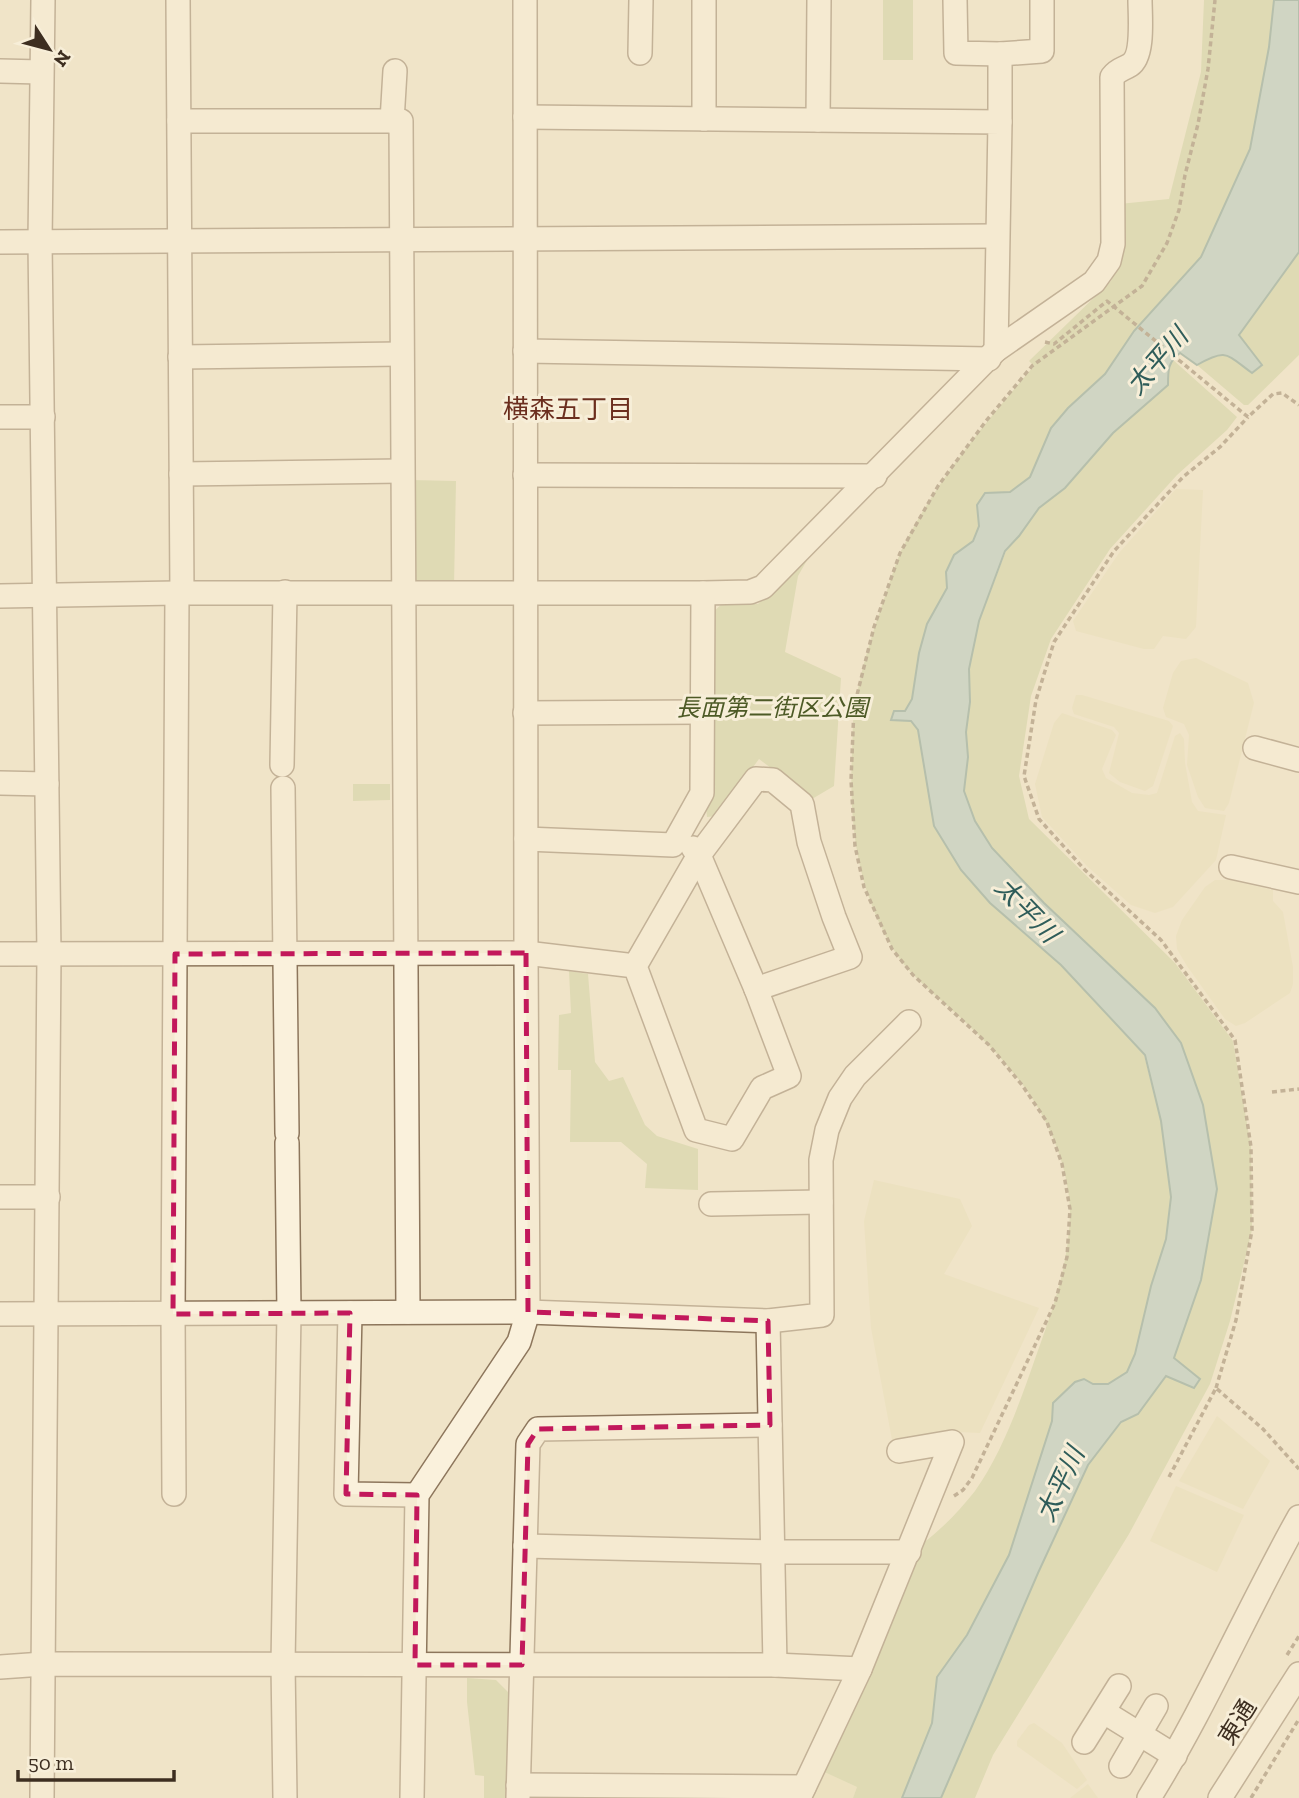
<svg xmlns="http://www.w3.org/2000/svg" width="1299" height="1798" viewBox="0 0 1299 1798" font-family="'Zilla Slab','Noto Sans JP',serif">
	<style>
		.farmland { fill: #e6deb5 }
		.green { fill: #c9cf9b }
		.water { fill: #a9c4bc; stroke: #6f938a; stroke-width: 2 }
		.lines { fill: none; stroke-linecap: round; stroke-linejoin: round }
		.minor-casing { stroke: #8d765c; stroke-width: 26 }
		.path { stroke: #8d765c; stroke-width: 3.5; stroke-dasharray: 5 3.5; stroke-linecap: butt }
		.minor { stroke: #faf1dc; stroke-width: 23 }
		.marked { fill: none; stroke: #c2185b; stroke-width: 5; stroke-dasharray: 14 9; stroke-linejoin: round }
		.labels { text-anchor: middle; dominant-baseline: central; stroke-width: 6; stroke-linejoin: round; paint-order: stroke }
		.park-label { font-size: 24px; font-style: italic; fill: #4d5a26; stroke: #f7eed8 }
		.street-label { font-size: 24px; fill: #3d2e20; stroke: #f7eed8 }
		.water-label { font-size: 26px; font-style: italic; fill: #2f5d5a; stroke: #f7eed8 }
		.neighbourhood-label { font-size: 26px; fill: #6b2e1e; stroke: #f7eed8 }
	</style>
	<rect width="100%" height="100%" fill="#f0e4c8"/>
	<!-- farmland -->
	<g class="farmland">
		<polygon points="1176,489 1203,490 1196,627 1186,639 1163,636 1154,649 1144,649 1076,631 1073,621 1119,553"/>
		<polygon points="1196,658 1248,683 1254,703 1229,803 1224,811 1205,808 1198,797 1187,765 1189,735 1184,724 1166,717 1163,708 1173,673 1181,661"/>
		<polygon points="1076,695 1082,695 1169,721 1173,726 1153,786 1145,791 1120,782 1109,773 1119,733 1114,727 1074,714 1072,708"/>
		<polygon points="1062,713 1112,730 1116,735 1102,769 1106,778 1132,793 1149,795 1157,793 1175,736 1180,733 1184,739 1185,763 1192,802 1198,811 1226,815 1216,860 1173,907 1155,913 1131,905 1087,866 1042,817 1035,784 1054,723"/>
		<polygon points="1215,880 1230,880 1273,890 1273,901 1283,912 1293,967 1293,984 1290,993 1245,1023 1236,1026 1225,1019 1187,966 1177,949 1176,936 1182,920 1205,887"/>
		<polygon points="874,1180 960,1199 972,1226 944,1274 1039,1308 980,1433 959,1432 893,1445 871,1328 864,1221"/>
		<polygon points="1217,1416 1270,1461 1243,1509 1179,1481"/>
		<polygon points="1176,1486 1244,1515 1217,1572 1150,1541"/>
		<polygon points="1034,1723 1062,1743 1087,1780 1077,1789 1017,1746 1017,1741 1029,1725"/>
		<polygon points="820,1770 857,1787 853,1798 806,1798"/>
		<polygon points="1088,1784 1098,1798 1070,1798"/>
	</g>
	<!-- green -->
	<g class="green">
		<rect x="883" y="0" width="30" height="60"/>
		<path d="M1204,0h70l-5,47 -19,102 -49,108 -67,74 -29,43 -37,34 -38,69 -20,15 -26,2 -7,11 2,21 -6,15 -19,14 -8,17 2,16 -21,36 -8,29 -7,46 -7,12 -13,9 19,1 7,9 16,96 56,77 71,61 83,91 17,66 10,76 -5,42 -15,47 -16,68 -8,18 -19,12h-15l-40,19v18l-44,134 -42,80 -30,42 -5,46 -30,75h-49l4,-11 -37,-17 103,-227c19,-14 37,-33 52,-52 28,-40 45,-89 61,-135 17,-47 33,-92 34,-143 0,-27 -9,-59 -21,-84 -21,-47 -60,-85 -97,-119 -21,-19 -46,-38 -60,-63 -36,-61 -43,-125 -40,-194 1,-16 0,-32 3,-47 5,-35 17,-71 28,-104 6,-17 11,-35 18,-51 34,-69 83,-127 133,-185l-5,-5 82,-80 8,-20v-57l50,-5 32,-127z"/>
		<path d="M1299,252v103l-51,50h-4l-47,-40c30,-17 29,-11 55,8l10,-7 -23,-31z"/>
		<polygon points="1172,359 1237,417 1227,430 1177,475 1110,549 1051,639 1031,696 1019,776 1029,819 1175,963 1233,1041 1251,1147 1252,1230 1230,1321 1210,1384 1129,1534 993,1755 975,1798 941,1798 1038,1573 1088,1465 1122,1422 1138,1414 1166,1375 1194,1388 1173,1359 1201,1280 1217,1189 1203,1105 1181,1043 1155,1008 1044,903 992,848 975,821 964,791 968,757 966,732 970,702 969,670 979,621 1006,551 1019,536 1039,508 1065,488 1113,433 1168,385 1169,362"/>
		<polygon points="410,480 456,481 454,587 408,586"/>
		<polygon points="814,548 798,576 785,652 841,678 834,786 812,799 759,759 717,816 707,817 706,807 714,794 711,614 724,602 758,604"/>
		<polygon points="353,784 390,784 390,800 353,801"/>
		<polygon points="569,971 588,974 595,1062 609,1081 623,1077 645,1125 657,1136 698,1149 698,1190 645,1188 647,1164 621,1142 570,1142 571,1070 558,1070 559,1015 571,1013"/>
		<polygon points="467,1678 496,1680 508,1692 507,1798 484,1798 484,1776 475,1775 467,1702"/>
	</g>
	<!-- water -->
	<path class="water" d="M1274,0h25v252l-60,83 23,30 -10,8c-26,-19 -25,-25 -55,-8l-17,-12c-12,9 -12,17 -12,32l-55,48 -48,55 -26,20 -20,28 -14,15 -26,70 -10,48 1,33 -4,30 2,25 -4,34 11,30 17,27 52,55 111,105 26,35 22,62 14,84 -16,91 -27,78 26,21 -6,9 -28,-12 -28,38 -17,8 -33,43 -50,108 -97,225h-39l30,-75 5,-46 30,-42 42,-80 43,-134 1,-18 22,-21 9,-3 9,5h15l19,-12 8,-18 16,-68 15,-47 5,-42 -10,-76 -16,-66 -84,-90 -71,-62 -29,-33 -27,-44 -16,-96 -7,-9 -20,-1 3,-9h11l7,-12 7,-46 8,-29 20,-36 -1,-16 8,-17 19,-14 6,-15 -2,-21 8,-12 25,-1 20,-15 21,-49 17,-20 37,-34 29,-43 67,-74 49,-108 19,-102z"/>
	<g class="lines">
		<defs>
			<g id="minor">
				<polyline points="178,0 182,593"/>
				<polyline points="955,0 956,53 1000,54"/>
				<polyline points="640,53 641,0"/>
				<polyline points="0,71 41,72"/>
				<polyline points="525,117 1000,122 996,350"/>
				<polyline points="704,119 704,0"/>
				<polyline points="818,120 819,0"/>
				<polyline points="179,121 401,121 408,1312"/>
				<polyline points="392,121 395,71"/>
				<polyline points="1000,122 1000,54 1042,51 1042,0"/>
				<polyline points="0,242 996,236"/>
				<polyline points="525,351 989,359"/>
				<polyline points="180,357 401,354"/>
				<polyline points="0,417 43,417"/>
				<polyline points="181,474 402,471"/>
				<polyline points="525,475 875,476"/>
				<path d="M0,596l177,-3h526l47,-1 13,-5 233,-237 98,-68 15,-21 4,-17 -1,-167c6,-8 10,-7 18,-12 14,-9 10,-49 10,-65"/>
				<polyline points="525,713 701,712"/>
				<polyline points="1255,748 1299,760"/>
				<polyline points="282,765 285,592"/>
				<polyline points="0,783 47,784"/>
				<polyline points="283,788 287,1133"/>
				<polyline points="526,839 673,845 702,793 703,593"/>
				<polyline points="693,848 699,855 756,989"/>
				<polyline points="1231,867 1299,882"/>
				<polyline points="0,954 526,953 635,966 699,855 756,779 773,780 802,804 809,842 834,917 850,957 756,989 789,1076 762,1088 732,1139 696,1130 635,966"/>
				<polyline points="0,1197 48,1197"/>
				<polyline points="711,1204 821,1202"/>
				<polyline points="350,1313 346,1494 417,1495"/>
				<polyline points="0,1314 528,1312 768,1321 822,1315 821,1160 827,1130 840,1098 855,1076 909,1022"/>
				<polyline points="768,1321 775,1665"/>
				<polyline points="174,1494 173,1314 177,593"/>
				<polyline points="525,1546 773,1552 909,1552"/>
				<polyline points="0,1667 43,1664 775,1665 860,1669"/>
				<polyline points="1104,1712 1175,1756"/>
				<polyline points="1084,1742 1119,1686"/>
				<polyline points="1121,1766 1156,1706"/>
				<polyline points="518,1785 804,1787"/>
				<polyline points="42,1798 49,954 40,242 43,0"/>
				<polyline points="285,1798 283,1664 289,1313 287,1143"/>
				<polyline points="412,1798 417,1495 519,1342 528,1312 526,953 525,0"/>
				<polyline points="518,1798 528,1444 538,1429 770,1425"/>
				<polyline points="799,1798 860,1669 952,1442 899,1451"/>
				<path d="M1149,1798c56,-90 98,-188 150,-281"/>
				<polyline points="1220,1798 1299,1674"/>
			</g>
		</defs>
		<!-- minor casing -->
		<use href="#minor" class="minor-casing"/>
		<!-- path -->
		<g class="path">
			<polyline points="1045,342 1054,344 1107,301 1248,417 1273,394 1282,393 1299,405"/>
			<polyline points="1272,1092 1299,1089"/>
			<polyline points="1216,1388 1236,1320 1252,1230 1251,1147 1235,1040 1161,940 1085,870 1039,819 1024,776 1036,700 1054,642 1114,551 1183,477 1220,447 1248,417"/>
			<polyline points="1169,1477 1216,1388 1263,1429 1299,1469"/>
			<polyline points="954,1496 963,1490 972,1478 1055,1303 1067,1257 1070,1209 1062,1164 1047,1122 1022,1085 989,1045 913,975 892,949 864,887 855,846 851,780 854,707 874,627 900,553 938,486 986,421 1032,366 1142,286 1167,243 1179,210 1185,175 1198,124 1208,69 1215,0"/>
			<polyline points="1287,1655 1299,1636"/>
			<polyline points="1251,1798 1299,1719"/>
		</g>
		<!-- minor -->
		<use href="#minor" class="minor"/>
	</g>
	<!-- marked area -->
	<path d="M0 0H1299V1798H0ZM526,953l2,359 240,9 2,104 -232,4 -10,15 -6,221h-107l2,-170 -71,-1 4,-181 -177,1 2,-360z" fill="#f0e4c8" fill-opacity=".55" fill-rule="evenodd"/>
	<path class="marked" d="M526,953l2,359 240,9 2,104 -232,4 -10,15 -6,221h-107l2,-170 -71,-1 4,-181 -177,1 2,-360z"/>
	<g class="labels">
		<!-- park labels -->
		<g class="park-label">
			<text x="772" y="707">長面第二街区公園</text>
		</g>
		<!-- street labels -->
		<g class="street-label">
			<text transform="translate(1237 1722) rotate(-58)">東通</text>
		</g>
		<!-- water labels -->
		<g class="water-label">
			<text transform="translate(1157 361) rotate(-49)">太平川</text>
			<text transform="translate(1027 910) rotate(46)">太平川</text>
			<text transform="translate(1060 1484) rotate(-65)">太平川</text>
		</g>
		<!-- neighbourhood labels -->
		<g class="neighbourhood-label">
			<text x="568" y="409">横森五丁目</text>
		</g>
	</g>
	<!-- north arrow -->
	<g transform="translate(49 49) rotate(126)" stroke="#f7eed8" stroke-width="5" paint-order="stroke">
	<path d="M0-5L12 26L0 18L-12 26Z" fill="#3d2e20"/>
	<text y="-10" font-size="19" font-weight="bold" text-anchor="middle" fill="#3d2e20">N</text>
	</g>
	<!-- scale -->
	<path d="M18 1770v10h156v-10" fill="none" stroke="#3d2e20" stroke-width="3.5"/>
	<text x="28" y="1770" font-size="21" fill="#3d2e20" stroke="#f7eed8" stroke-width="5" paint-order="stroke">50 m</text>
</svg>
